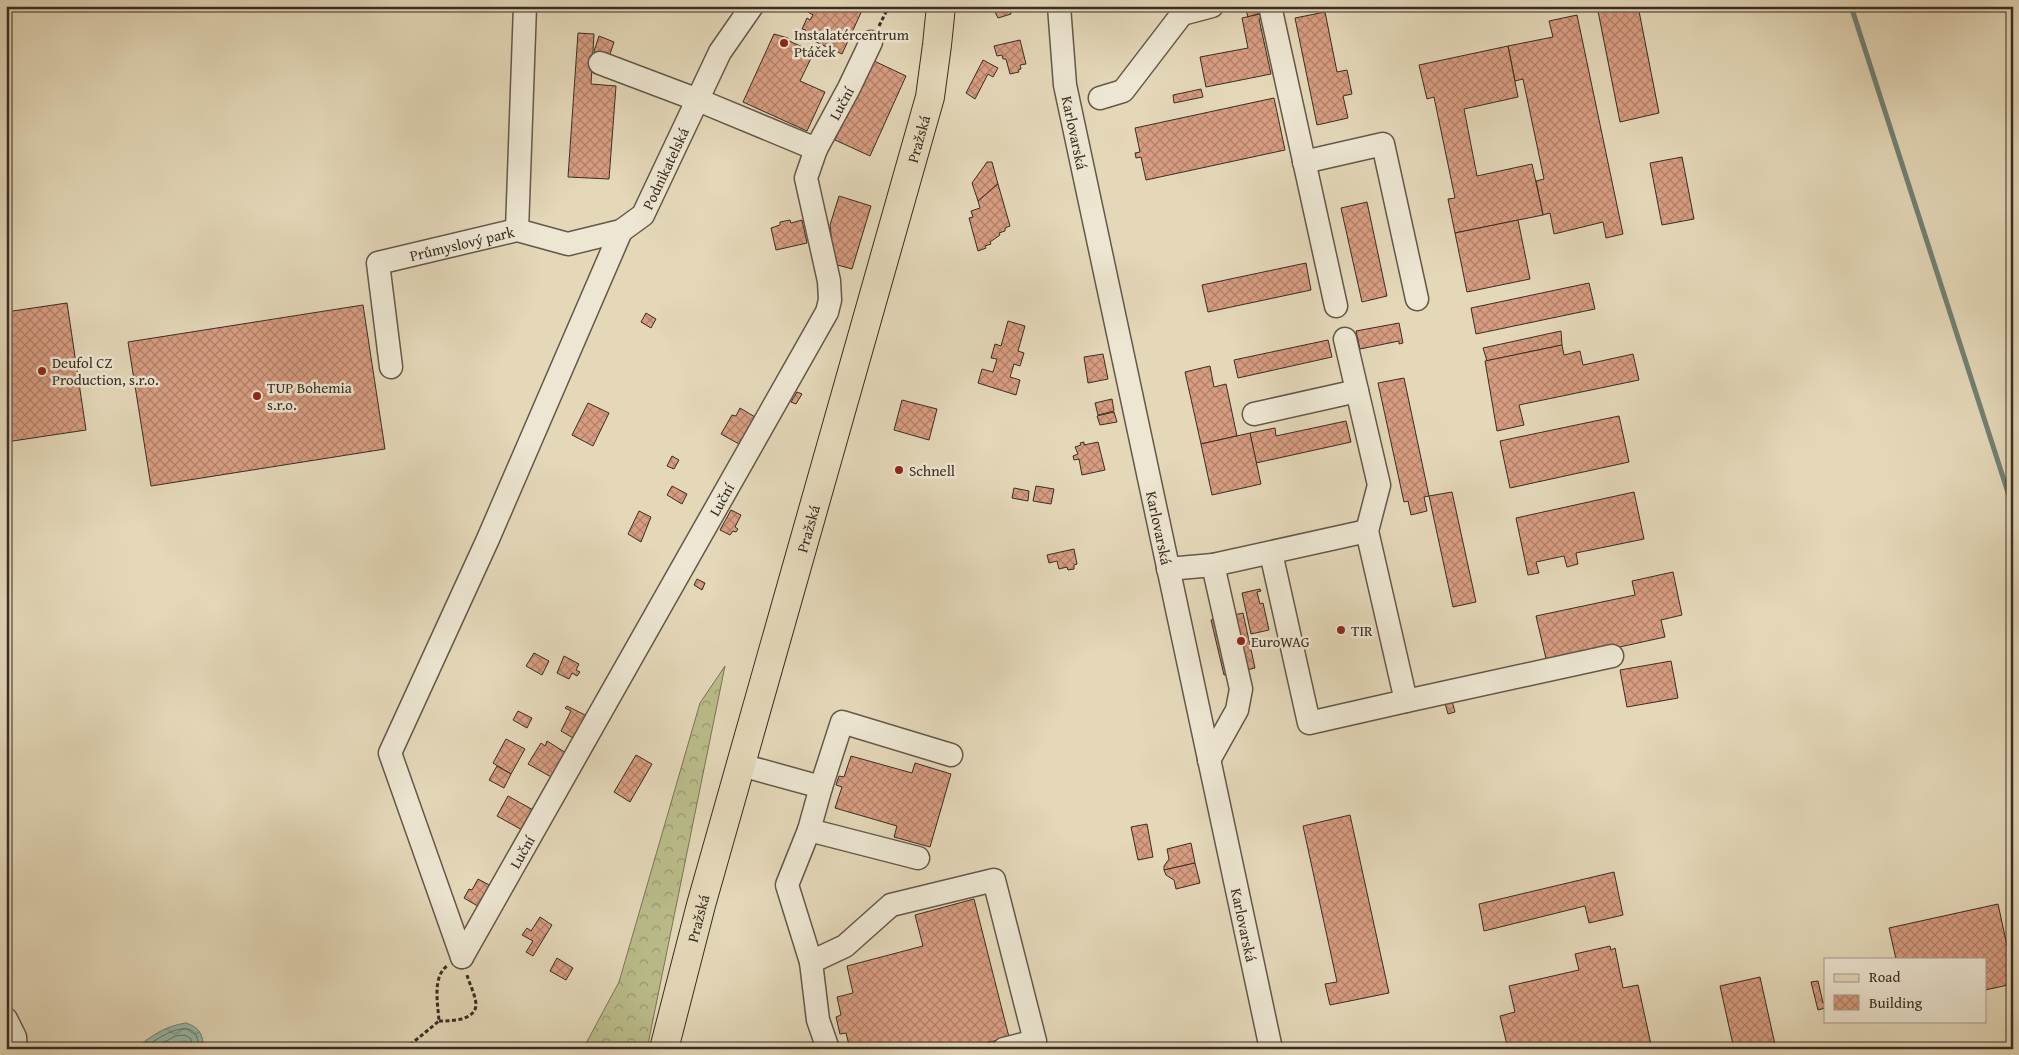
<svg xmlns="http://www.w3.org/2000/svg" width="2019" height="1055" viewBox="0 0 2019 1055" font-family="'Gentium Book Plus',serif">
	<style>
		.forest { fill: url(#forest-crowns); stroke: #7a7556 }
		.water { fill: url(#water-waves); stroke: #718274 }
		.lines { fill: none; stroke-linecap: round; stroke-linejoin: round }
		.shore { stroke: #687466; stroke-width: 1 }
		.stream { stroke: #718274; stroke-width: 5 }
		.building { fill: url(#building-cross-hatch); stroke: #3a2d22 }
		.minor-casing { stroke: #645848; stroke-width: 25 }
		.major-casing { stroke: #3a2d22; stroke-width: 30 }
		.path { stroke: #3a2d22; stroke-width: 3; stroke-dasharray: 4 2.5; stroke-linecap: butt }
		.minor { stroke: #ede6d2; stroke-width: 22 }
		.major { stroke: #e4d8b9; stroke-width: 28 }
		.poi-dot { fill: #8f2418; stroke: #ede6d2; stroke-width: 2 }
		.labels { text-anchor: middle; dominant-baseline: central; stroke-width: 5; stroke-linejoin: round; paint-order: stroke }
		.poi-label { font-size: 15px; fill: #3a2d22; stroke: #ede6d2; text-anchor: start }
		.street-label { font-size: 15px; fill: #3a2d22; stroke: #ede6d2 }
	</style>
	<defs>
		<pattern id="forest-crowns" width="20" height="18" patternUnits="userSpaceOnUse" patternTransform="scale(1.25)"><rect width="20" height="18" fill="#babd8b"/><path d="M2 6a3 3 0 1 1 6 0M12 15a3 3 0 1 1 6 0" fill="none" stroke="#989a71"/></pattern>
		<pattern id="water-waves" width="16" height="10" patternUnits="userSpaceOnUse" patternTransform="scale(1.25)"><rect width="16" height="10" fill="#96bbab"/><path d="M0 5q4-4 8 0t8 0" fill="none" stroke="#7b988b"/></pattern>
		<pattern id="building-cross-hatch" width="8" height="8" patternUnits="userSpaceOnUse" patternTransform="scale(1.25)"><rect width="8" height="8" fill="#d89d81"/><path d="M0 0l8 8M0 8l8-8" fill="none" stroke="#b08069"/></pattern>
	</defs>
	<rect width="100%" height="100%" fill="#e4d8b9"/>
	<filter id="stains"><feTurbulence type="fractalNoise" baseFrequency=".004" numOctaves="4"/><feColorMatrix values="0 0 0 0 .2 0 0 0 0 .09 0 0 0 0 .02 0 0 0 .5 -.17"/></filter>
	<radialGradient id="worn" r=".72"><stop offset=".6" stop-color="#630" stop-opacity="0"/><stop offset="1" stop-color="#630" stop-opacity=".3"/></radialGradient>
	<!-- forest -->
	<polygon class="forest" points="725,666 647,1049 583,1049 619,982 700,703"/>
	<!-- water -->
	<path class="water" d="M186,1023c13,4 18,12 17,26h-68c16,-13 30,-23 51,-26z"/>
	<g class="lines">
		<!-- shore -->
		<g class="shore">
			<path d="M143,1049c16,-12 55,-39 56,0"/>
			<polyline points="154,1049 175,1036 185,1035 191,1039 192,1049"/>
		</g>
		<!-- stream -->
		<polyline class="stream" points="1851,6 2013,508"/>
	</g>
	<!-- building -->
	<g class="building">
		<polygon points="811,6 864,6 842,54 803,36 806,30 802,29 807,18 810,20 813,15 808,12"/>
		<polygon points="992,6 1013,6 1014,9 1010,10 1011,14 998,18"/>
		<polygon points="1264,6 1265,12 1248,17 1245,7"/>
		<polygon points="1597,6 1638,6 1659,113 1620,122"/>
		<polygon points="1325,12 1337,72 1347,70 1352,94 1343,96 1348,118 1317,125 1295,18"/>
		<polygon points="1260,14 1261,18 1259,19 1271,74 1206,87 1200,57 1248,48 1242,18"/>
		<polygon points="1577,15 1623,234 1606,238 1603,222 1554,234 1550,213 1543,215 1536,181 1544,179 1523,79 1515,81 1508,46 1553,37 1549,21"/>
		<polygon points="578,33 594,34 591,84 616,86 609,179 568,177"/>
		<polygon points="774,34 788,38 787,40 814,52 800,81 825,92 807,131 743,102"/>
		<polygon points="599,36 614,42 609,57 594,51"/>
		<polygon points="1020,40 1026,64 1020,65 1021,69 1018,70 1019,72 1010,74 1006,59 1003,59 1002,55 997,56 994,46"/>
		<polygon points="1508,46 1518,97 1464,109 1477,176 1532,164 1543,215 1455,233 1448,199 1455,198 1434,97 1427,99 1419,65"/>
		<polygon points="872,60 906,76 870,156 835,140"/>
		<polygon points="983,60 998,68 993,77 988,74 975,99 966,93"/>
		<polygon points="1201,89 1203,97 1174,103 1173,95"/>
		<polygon points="1274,98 1285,150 1146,180 1141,157 1136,158 1135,153 1140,152 1135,128"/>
		<polygon points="1682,157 1694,219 1662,225 1650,163"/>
		<polygon points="987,162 992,162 998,184 978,201 972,183"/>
		<polygon points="998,184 1010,226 1005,228 1005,231 999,233 1000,235 990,242 991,244 985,246 986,248 978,251 969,218 973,217 971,211 980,208 978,201"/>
		<polygon points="839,196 871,206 852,269 834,264 830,225"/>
		<polygon points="1367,202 1387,296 1362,302 1341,208"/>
		<polygon points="790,220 791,223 802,220 807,243 776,250 771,228 780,225 780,222"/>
		<polygon points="1518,220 1530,279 1467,292 1455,233"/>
		<polygon points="1306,263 1311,290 1208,312 1202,285"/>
		<polygon points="1589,283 1595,309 1476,334 1471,308"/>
		<polygon points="67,303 86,430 6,442 6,312"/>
		<polygon points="363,305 385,449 151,486 128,342"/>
		<polygon points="646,313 656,319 651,328 641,322"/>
		<polygon points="1008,321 1025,326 1018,351 1024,353 1020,366 1014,364 1010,377 1020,380 1016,395 978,383 982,369 993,372 997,359 991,358 995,344 1001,346"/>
		<polygon points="1399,323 1403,343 1399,344 1399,341 1360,349 1356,331"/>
		<polygon points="1561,331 1562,345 1487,361 1483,348"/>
		<polygon points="1328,340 1332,357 1238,378 1234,360"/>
		<polygon points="1562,345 1564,355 1580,351 1583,365 1633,354 1639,380 1519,405 1524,425 1497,431 1485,361"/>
		<polygon points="1103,354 1108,379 1088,383 1084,357"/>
		<polygon points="1210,366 1214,387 1226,384 1237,436 1201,444 1185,372"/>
		<polygon points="1404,378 1429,496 1424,497 1427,511 1411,515 1408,501 1404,502 1378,383"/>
		<polygon points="797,392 802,394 796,404 791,402"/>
		<polygon points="1112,399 1114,411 1098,415 1095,403"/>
		<polygon points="902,400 937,409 929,440 894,430"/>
		<polygon points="588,403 609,413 593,446 572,435"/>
		<polygon points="740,408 755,417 739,444 721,434 732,415 736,416"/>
		<polygon points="1114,412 1117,422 1100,425 1097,416"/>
		<polygon points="1619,416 1629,462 1510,488 1500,441"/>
		<polygon points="1346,421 1351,442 1256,463 1250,433 1275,428 1276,436"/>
		<polygon points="1250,433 1261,484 1212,495 1201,444"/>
		<polygon points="1084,442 1084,445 1098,442 1105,470 1082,475 1079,459 1074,460 1073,456 1078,454 1075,447 1081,445 1080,443"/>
		<polygon points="672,456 679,460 674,469 667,466"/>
		<polygon points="672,486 687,494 682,504 667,495"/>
		<polygon points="1036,486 1054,489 1051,504 1033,501"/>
		<polygon points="1014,488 1029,491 1028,501 1012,498"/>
		<polygon points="1452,492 1476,602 1453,607 1429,496"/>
		<polygon points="1634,492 1644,539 1576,553 1578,564 1567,567 1564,556 1536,562 1539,573 1528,575 1516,518"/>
		<polygon points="731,510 741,515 735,527 738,529 736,532 733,531 730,535 720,530"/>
		<polygon points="639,511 651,517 641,542 628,534"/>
		<polygon points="1074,549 1077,564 1074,565 1074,569 1068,570 1067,567 1059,569 1057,561 1049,563 1047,555"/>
		<polygon points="1673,572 1682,615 1661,620 1665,637 1547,663 1536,616 1635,595 1632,581"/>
		<polygon points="697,579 705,583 702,590 694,585"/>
		<polygon points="1260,589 1261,591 1257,592 1260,604 1263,603 1269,630 1251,634 1242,593"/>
		<polygon points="1243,613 1255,668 1224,675 1211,620"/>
		<polygon points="534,653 549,661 542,675 526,666"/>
		<polygon points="564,656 579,664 576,670 580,672 577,676 572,673 569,679 557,673"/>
		<polygon points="1671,661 1678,698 1627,707 1620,670"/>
		<polygon points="1452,701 1455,712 1448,714 1445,703"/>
		<polygon points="567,706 587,716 575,739 561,731 571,711 565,708"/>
		<polygon points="518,711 532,718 527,728 513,720"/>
		<polygon points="506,739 525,749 511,774 493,763"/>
		<polygon points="547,741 566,753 553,778 528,764 541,743 545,746"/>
		<polygon points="636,755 652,764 630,802 614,792"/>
		<polygon points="851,756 912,773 915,763 951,774 930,847 894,837 897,826 835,808 842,787 836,785 839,776 844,777"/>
		<polygon points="497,766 511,774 504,788 489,780"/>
		<polygon points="508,796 535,811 524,831 497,816"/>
		<polygon points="1350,815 1389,993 1330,1005 1325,984 1337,982 1303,826"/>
		<polygon points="1147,824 1153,857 1138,860 1131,827"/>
		<polygon points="1191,843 1195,863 1164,870 1164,866 1169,859 1167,849"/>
		<polygon points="1195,863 1200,883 1176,889 1174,880 1166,875 1164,870"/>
		<polygon points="1614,872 1623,915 1589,923 1585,906 1484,931 1479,904"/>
		<polygon points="478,879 493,887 481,908 464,898 469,889 472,890"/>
		<polygon points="974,899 1009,1037 964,1049 868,1049 867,1046 850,1049 846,1033 840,1034 836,1017 841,1015 837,997 853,993 847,966 923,946 915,915"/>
		<polygon points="1998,904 2013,973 2013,984 1985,990 1985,959 1896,959 1889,928"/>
		<polygon points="540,917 552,925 533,956 526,952 533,941 522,935 527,928 531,931"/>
		<polygon points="1610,946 1611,950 1615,948 1623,988 1638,985 1652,1049 1508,1049 1500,1016 1515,1012 1509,986 1579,970 1575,954"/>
		<polygon points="557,958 573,968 566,980 550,971"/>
		<polygon points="1760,977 1776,1049 1734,1049 1720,986"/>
		<polygon points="1818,981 1823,1003 1825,1002 1825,1011 1825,1008 1818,1010 1811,982"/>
	</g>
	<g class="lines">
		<defs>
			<g id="minor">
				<path id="s1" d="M1059,6l6,79 206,964"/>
				<polyline points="1270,6 1336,306"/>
				<polyline points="600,63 698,100 816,149"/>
				<polyline points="1100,98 1123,91 1182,14 1212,6"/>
				<polyline points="1304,162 1383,144 1417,299"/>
				<polyline points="517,230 525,6"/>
				<polyline points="1345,339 1379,485 1367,531"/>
				<path id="s2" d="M391,367l-13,-104 139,-33 51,14 53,-13 22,-16 77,-163 32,-46"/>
				<polyline points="1254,414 1357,391"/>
				<polyline points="1168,569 1213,565 1367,531 1406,701 1309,723 1271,553"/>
				<polyline points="1406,701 1612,656"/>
				<polyline points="1209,760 1237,710 1241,689 1213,565"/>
				<polyline points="741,765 821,787 842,722 951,755"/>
				<polyline points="821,787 809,830 918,858"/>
				<polyline points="809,830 787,885 811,962"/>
				<path id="s3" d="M462,957l365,-645 3,-12 -1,-19 -23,-103 10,-29 33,-61 22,-46"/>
				<polyline points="462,957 390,753 488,539 621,231"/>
				<polyline points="6,1019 15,1037 16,1049"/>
				<polyline points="828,1049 818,1020 811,962 845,946 891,905 994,880 1035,1041 1004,1049"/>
			</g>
			<g id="major">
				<path id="s4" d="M664,1049l37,-144 229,-808 7,-52 4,-39"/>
			</g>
		</defs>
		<!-- minor casing -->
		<use href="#minor" class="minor-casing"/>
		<!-- major casing -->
		<use href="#major" class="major-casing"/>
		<!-- path -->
		<g class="path">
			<polyline points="879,26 889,6"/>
			<path d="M439,1021c11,0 36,0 37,-16 0,-9 -7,-22 -9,-30"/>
			<path d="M405,1049l34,-28c-1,-16 -7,-44 8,-55"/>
		</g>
		<!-- minor -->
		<use href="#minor" class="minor"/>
		<!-- major -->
		<use href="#major" class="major"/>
	</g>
	<!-- markers -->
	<g class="poi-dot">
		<circle cx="784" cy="43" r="5"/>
		<circle cx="42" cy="371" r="5"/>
		<circle cx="257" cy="396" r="5"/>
		<circle cx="899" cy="470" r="5"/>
		<circle cx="1341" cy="630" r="5"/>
		<circle cx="1241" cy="641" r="5"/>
	</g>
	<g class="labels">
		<!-- poi labels -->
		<g class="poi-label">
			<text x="794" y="34">Instalatércentrum<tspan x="794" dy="17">Ptáček</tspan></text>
			<text x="52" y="362">Deufol CZ<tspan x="52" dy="17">Production, s.r.o.</tspan></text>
			<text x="267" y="387">TUP Bohemia<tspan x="267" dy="17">s.r.o.</tspan></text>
			<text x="909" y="470">Schnell</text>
			<text x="1351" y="630">TIR</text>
			<text x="1251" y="641">EuroWAG</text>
		</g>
		<!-- street labels -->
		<g class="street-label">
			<text stroke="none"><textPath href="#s3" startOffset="961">Luční</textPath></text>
			<text stroke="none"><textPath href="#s1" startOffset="128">Karlovarská</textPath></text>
			<text stroke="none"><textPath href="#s4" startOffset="945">Pražská</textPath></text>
			<text stroke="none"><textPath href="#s2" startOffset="434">Podnikatelská</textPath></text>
			<text stroke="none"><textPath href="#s2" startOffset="191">Průmyslový park</textPath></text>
			<text stroke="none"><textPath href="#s3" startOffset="526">Luční</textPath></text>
			<text stroke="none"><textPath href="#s4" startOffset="540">Pražská</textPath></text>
			<text stroke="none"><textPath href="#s1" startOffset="532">Karlovarská</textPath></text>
			<text stroke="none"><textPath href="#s3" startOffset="121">Luční</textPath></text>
			<text stroke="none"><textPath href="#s4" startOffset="135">Pražská</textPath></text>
			<text stroke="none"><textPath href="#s1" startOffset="938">Karlovarská</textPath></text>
		</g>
	</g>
	<!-- margin -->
	<rect width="2019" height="1055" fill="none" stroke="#e4d8b9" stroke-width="25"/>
	<rect x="8" y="8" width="2004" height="1040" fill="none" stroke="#3a2d22" stroke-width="2.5"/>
	<rect x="12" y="12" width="1994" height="1030" fill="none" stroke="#3a2d22"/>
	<!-- legend -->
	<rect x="1824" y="958" width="162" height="65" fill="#ede6d2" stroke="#a59c8c"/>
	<rect x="1834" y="974" width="25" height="8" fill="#e4d8b9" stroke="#a59c8c"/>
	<text x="1869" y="982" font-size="15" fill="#3a2d22">Road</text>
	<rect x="1834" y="995" width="25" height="15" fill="url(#building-cross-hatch)" stroke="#a59c8c"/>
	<text x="1869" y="1008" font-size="15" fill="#3a2d22">Building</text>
	<rect width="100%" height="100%" filter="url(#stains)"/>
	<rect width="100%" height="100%" fill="url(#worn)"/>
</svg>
